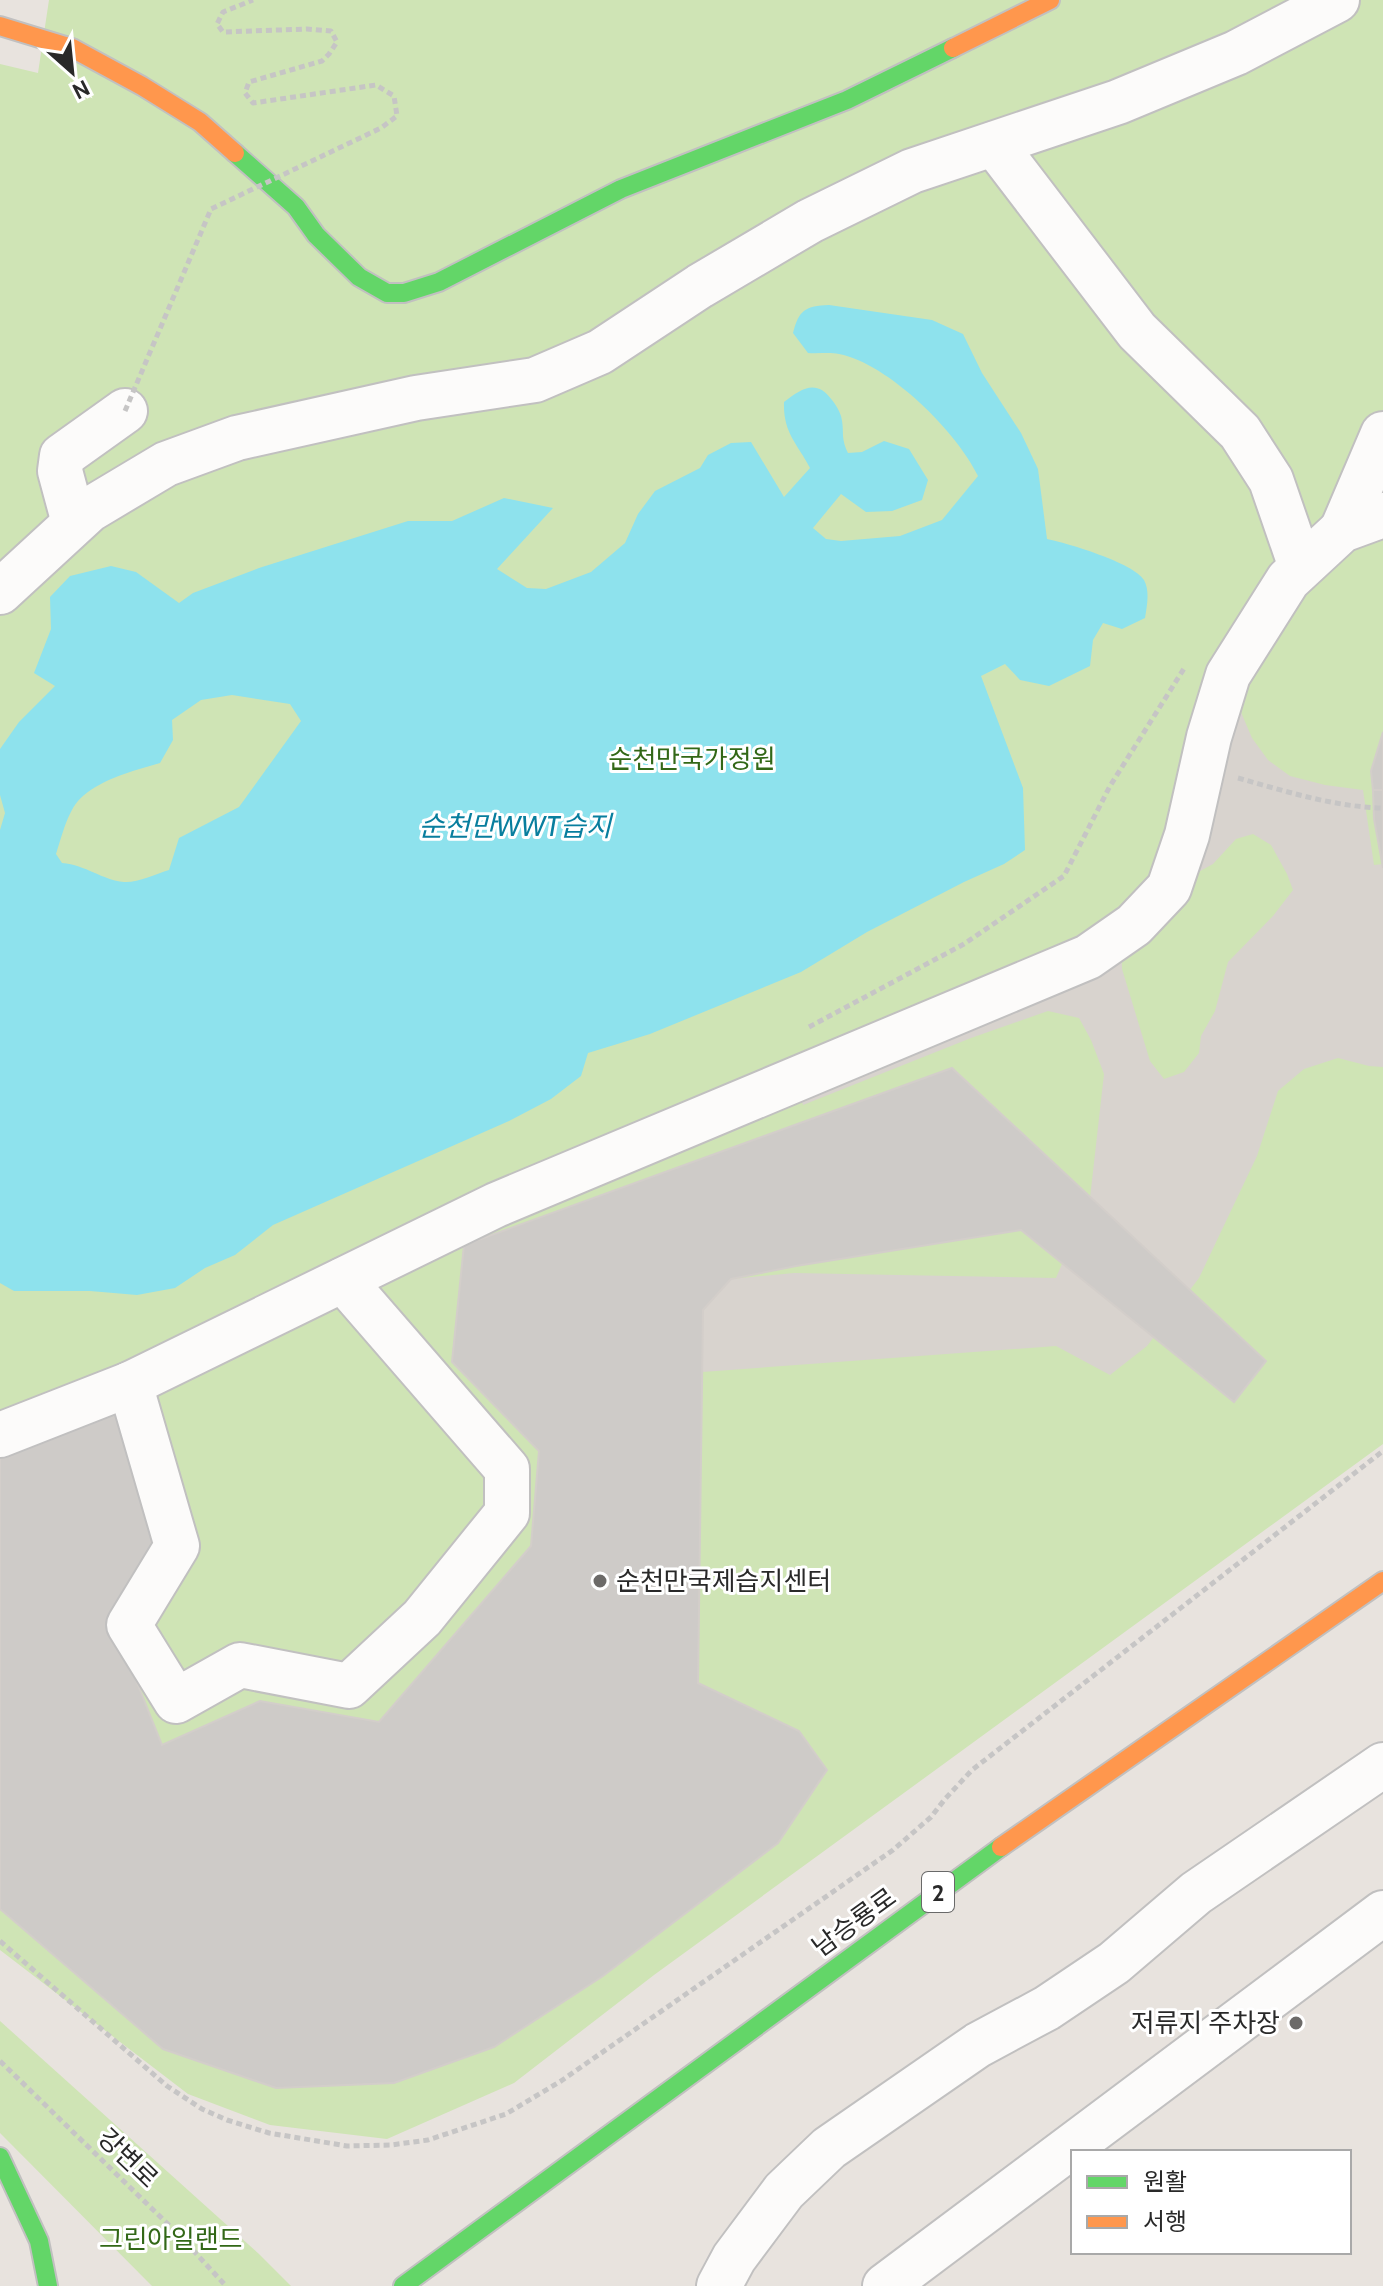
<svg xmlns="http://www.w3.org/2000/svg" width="1383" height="2286" viewBox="0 0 1383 2286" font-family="Cabin,'Noto Sans KR',sans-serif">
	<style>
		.green { fill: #cfe4b5 }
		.plaza { fill: #d8d3ce }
		.water { fill: #8ee2ed; fill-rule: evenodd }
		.building { fill: #cecbc8; stroke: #d3ceca; stroke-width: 2 }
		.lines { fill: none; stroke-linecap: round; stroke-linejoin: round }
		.street-casing { stroke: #c1c0c0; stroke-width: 48 }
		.fast-casing { stroke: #c1c0c0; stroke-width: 22 }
		.slow-casing { stroke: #c1c0c0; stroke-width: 22 }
		.path { stroke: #c6c5c5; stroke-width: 5; stroke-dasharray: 6 4; stroke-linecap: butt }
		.street { stroke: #fcfbfa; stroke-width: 44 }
		.fast { stroke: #63d668; stroke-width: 18 }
		.slow { stroke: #ff974d; stroke-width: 18 }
		.path-bridge { stroke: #c6c5c5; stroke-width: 5; stroke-dasharray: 6 4; stroke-linecap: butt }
		.poi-dot { fill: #6c6a68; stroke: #fff; stroke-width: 3 }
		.labels { text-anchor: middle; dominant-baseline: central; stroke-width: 6; stroke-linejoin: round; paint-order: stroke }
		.shield { fill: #fff; stroke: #696969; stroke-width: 2 }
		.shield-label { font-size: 24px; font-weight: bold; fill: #292929 }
		.park-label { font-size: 26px; fill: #326817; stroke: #fff }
		.poi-label { font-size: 26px; fill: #292929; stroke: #fff; text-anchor: start }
		.street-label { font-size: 26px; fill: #292929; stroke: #fff }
		.water-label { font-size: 28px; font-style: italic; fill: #087e9e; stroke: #fff }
	</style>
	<rect width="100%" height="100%" fill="#e8e3de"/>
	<!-- green -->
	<g class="green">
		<polygon points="49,0 1383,0 1383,1444 654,1975 514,2083 387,2139 270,2125 188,2094 0,1950 0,64 38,73"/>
		<polygon points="0,2021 259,2254 291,2286 152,2286 0,2133"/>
	</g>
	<!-- plaza -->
	<polygon class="plaza" points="1228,675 1240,710 1252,738 1268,760 1290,776 1325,785 1363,790 1374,865 1383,864 1383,1067 1369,1066 1338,1058 1304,1069 1278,1091 1257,1156 1199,1278 1147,1346 1110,1375 1056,1346 702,1372 703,1310 731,1279 794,1273 1056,1278 1090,1198 1104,1074 1091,1040 1079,1018 1048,1011 971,1038 803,1105 794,1080 1121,934 1122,969 1150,1061 1164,1079 1184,1072 1199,1053 1201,1036 1215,1011 1228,962 1273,916 1293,890 1287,874 1271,845 1253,834 1236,839 1213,864 1169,888"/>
	<!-- water -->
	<path class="water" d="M829,305l103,15 31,14 19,39 39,60 17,36 9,70c20,4 87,24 97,41 6,11 3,26 1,38l-23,11 -19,-6 -10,17 -3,26 -41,20 -29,-6 -15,-16 -24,12 42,112 2,62 -21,14 -40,18 -97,50 -66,40 -151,62 -62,19 -7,23 -30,23 -42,22 -236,104 -38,30 -30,13 -30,20 -38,7 -47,-4h-76l-14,-8v-453l5,-17 -5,-18v-46l19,-27 36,-36 -21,-13 17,-44 -1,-32 20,-21 41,-10 25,6 43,31 14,-10 66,-25 149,-47h44l52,-23 49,10 -56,61 30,19 19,1 45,-17 34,-29 13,-29 17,-23 45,-23 8,-13 23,-12 20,-1 33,55 26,-29c-13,-25 -27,-35 -26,-66 17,-13 32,-24 48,-2 4,5 7,10 9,16 4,16 -1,20 7,37l14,-1 22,-11 25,8 19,31 -6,20 -30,11 -26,1 -25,-18 -28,34 13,11 15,2 59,-5 42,-16 36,-44c-21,-44 -89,-112 -139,-122 -10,-2 -21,0 -31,-1l-15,-20c6,-23 12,-27 36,-28zM232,695l58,9 11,17 -62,86 -60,31 -10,32c-13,4 -32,13 -45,12 -22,-2 -38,-17 -62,-19l-6,-9c6,-18 12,-46 27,-58 21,-18 50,-25 77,-33l13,-23 -1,-20 29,-20z"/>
	<!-- building -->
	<g class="building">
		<polygon points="1383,732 1383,790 1373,790 1371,771"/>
		<polygon points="1373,790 1383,790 1383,868 1374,819"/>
		<polygon points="952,1068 1266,1361 1234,1402 1021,1230 796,1266 731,1279 703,1310 698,1683 799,1731 827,1770 778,1843 603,1976 494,2047 394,2083 276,2088 163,2049 0,1909 0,1449 129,1408 174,1533 110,1615 162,1745 260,1701 379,1722 531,1546 539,1451 452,1362 464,1245"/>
	</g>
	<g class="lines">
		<defs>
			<g id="street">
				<polyline points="994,144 1137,331 1240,432 1271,480 1301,567"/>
				<polyline points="74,523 60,471 62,456 125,411"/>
				<polyline points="1342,530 1383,434"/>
				<polyline points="0,592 89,510 166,464 237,438 416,398 535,380 600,352 700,286 810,221 912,171 1118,102 1236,53 1337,0"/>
				<polyline points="130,1384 177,1546 129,1625 176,1701 240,1665 349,1686 422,1618 507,1513 507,1469 343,1280"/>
				<polyline points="0,1435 130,1384 496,1205 1088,957 1134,925 1169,888 1187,835 1209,737 1228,675 1288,580 1342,530 1383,515"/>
				<polyline points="719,2286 734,2258 784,2191 829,2148 978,2045 1047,2008 1114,1963 1196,1893 1383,1765"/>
				<polyline points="885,2286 1383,1913"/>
			</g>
			<g id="fast">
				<polyline points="235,153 296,207 316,235 359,277 387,293 404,293 439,282 621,189 847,100 953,48"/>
				<polyline points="0,2157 39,2241 48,2286"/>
				<polyline points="403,2286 1001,1847"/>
			</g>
			<g id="slow">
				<polyline points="0,26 72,48 142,86 200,122 235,153"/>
				<polyline points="953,48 1050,0"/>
				<polyline points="1001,1847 1383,1581"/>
			</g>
		</defs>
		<!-- street casing -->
		<use href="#street" class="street-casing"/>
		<!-- fast casing -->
		<use href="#fast" class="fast-casing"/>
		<!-- slow casing -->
		<use href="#slow" class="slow-casing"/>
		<!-- path -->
		<g class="path">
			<path d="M1238,778c47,13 96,29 145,30"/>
			<polyline points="809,1027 964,944 1064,876 1110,786 1185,667"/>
			<polyline points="0,1941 167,2086 202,2109 227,2120 269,2133 347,2146 391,2145 428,2140 506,2114 561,2081 893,1850 931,1817 945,1799 972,1770 1383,1451"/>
			<polyline points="0,2061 178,2234 226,2286"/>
		</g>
		<!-- street -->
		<use href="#street" class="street"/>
		<!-- fast -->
		<use href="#fast" class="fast"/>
		<!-- slow -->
		<use href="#slow" class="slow"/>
		<!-- path-bridge -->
		<polyline class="path-bridge" points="125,411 211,209 381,128 397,116 394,96 376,85 253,103 245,93 249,82 322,61 329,54 337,42 331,31 307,29 223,32 217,24 223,12 253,0"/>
	</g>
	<!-- markers -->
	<g class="poi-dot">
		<circle cx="600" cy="1581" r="8"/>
		<circle cx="1296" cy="2023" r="8"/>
	</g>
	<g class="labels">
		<!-- shield labels -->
		<rect class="shield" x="922" y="1872" width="32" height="40" rx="6"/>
		<g class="shield-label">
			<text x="938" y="1892">2</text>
		</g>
		<!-- park labels -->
		<g class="park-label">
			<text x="692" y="759">순천만국가정원</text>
			<text x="171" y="2239">그린아일랜드</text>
		</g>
		<!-- poi labels -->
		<g class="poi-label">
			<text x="616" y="1581">순천만국제습지센터</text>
			<text x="1280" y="2023" text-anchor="end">저류지 주차장</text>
		</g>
		<!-- street labels -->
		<g class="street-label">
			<text transform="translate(854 1922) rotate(-36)">남승룡로</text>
			<text transform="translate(128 2158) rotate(44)">강변로</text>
		</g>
		<!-- water labels -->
		<g class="water-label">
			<text x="515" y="826">순천만WWT습지</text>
		</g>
	</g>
	<!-- legend -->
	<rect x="1071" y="2150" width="280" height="104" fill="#ffffff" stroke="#a9a9a9" stroke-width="2"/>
	<rect x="1087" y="2176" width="40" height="12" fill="#63d668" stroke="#a9a9a9" stroke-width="2"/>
	<text x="1143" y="2190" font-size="24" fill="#292929">원활</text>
	<rect x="1087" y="2216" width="40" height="12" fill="#ff974d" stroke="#a9a9a9" stroke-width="2"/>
	<text x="1143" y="2230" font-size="24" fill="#292929">서행</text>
	<!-- north arrow -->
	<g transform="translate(72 72) rotate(153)" stroke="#ffffff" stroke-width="6" paint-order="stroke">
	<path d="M0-6L14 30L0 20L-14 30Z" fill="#292929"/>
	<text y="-12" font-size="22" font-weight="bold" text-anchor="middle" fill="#292929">N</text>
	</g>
</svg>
